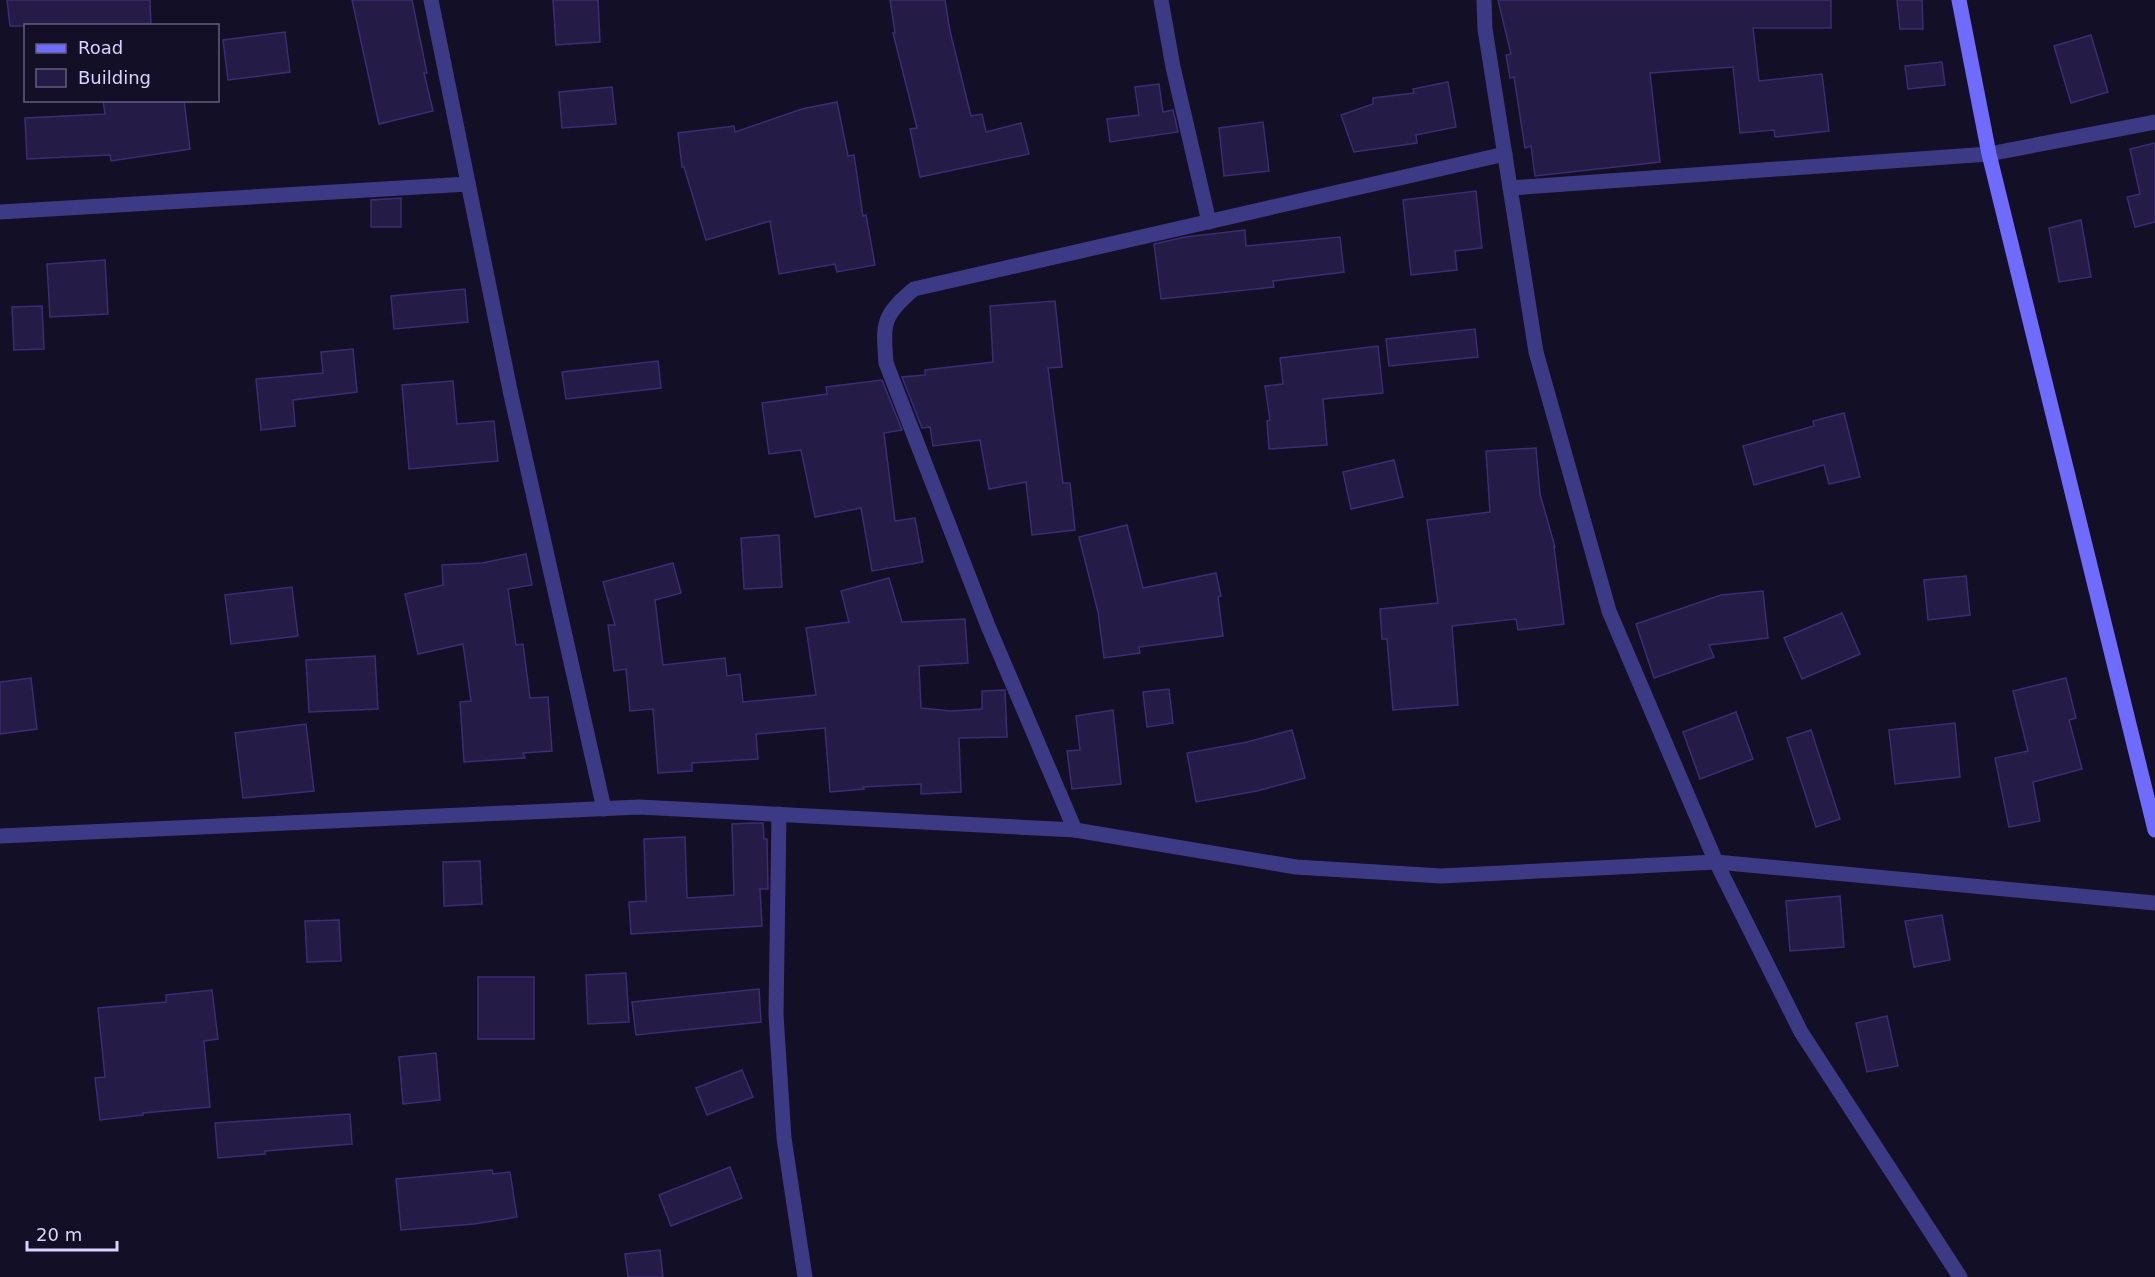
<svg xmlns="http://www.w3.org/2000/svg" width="2155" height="1277" viewBox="0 0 2155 1277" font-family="'DejaVu Sans',sans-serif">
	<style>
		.building { fill: #241b47; stroke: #3b2d73; stroke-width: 1.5 }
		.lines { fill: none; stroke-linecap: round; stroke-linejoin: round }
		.street { stroke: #3d3a85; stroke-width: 15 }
		.secondary { stroke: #6f6bff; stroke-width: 15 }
	</style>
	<rect width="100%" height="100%" fill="#130f26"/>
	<!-- building -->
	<g class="building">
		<polygon points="7,0 150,0 151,26 10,26"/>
		<polygon points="352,0 412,0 427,73 424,73 433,111 379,124"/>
		<polygon points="553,0 598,0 600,42 556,45"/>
		<polygon points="890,0 945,0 950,31 971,116 982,114 986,132 1021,123 1029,154 920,177 910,129 917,128 893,33 895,33"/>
		<polygon points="1498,0 1831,0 1831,28 1753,28 1759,81 1822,74 1829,131 1775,137 1774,130 1740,133 1733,67 1650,73 1660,162 1535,176 1531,146 1525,148 1514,77 1510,78 1506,55 1511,54"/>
		<polygon points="1897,0 1922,0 1923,29 1900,29"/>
		<polygon points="285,32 290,72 228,80 223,40"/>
		<polygon points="2091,35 2108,92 2071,103 2054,46"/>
		<polygon points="1942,62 1945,85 1908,89 1905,66"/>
		<polygon points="1448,82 1456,127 1416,135 1417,143 1354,152 1341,115 1373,104 1373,98 1414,93 1413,89"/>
		<polygon points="1159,84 1163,112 1173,110 1178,132 1110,142 1107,119 1139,115 1135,87"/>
		<polygon points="612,87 616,124 562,128 559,92"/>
		<polygon points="103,100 184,100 190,149 111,161 110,155 27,159 25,118 105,114"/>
		<polygon points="837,102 848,156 854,155 863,216 866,215 875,265 837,272 835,264 779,274 770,221 706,240 684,167 682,167 678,133 734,126 735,132 802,109"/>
		<polygon points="1263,122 1269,171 1224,176 1219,128"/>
		<polygon points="2155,143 2155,222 2135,227 2127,197 2140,194 2130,149"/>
		<polygon points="1476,191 1482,248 1455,251 1457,270 1411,275 1403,200"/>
		<polygon points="401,198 401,227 371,227 371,200"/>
		<polygon points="2081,220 2091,277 2059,282 2049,228"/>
		<polygon points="1245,230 1246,246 1340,237 1344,272 1273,281 1274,287 1161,299 1154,244 1185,237"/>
		<polygon points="105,260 108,314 50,317 47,264"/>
		<polygon points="465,289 468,322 394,329 391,296"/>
		<polygon points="1055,301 1062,367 1048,368 1063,483 1070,483 1075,530 1032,535 1026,482 989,489 980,440 933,446 930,427 922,428 902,377 925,375 925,370 993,362 990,306"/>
		<polygon points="42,306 44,349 14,350 12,307"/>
		<polygon points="1475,329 1478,357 1389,366 1386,339"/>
		<polygon points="1378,346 1383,393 1323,399 1327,445 1269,449 1267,421 1270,420 1265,386 1283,384 1280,358"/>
		<polygon points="353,349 357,392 293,400 295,426 261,430 256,379 323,373 321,352"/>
		<polygon points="658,361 661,388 566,399 562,372"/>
		<polygon points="882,380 902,430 884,433 895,521 915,518 923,562 872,571 861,508 815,517 801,450 769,454 762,403 827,394 826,387"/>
		<polygon points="453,381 457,424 494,421 498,461 409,469 402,385"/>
		<polygon points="1844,413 1860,477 1829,484 1824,465 1754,485 1743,446 1814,426 1813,421"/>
		<polygon points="1536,448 1540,494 1555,547 1554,547 1564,624 1518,630 1516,619 1452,626 1458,705 1393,710 1387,639 1382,639 1380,609 1438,603 1427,520 1490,512 1486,451"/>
		<polygon points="1394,460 1403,497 1351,509 1343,472"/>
		<polygon points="1127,525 1143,588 1216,573 1221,596 1218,597 1223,636 1139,647 1140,653 1104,658 1098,612 1079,537"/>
		<polygon points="779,535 782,587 744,589 741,538"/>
		<polygon points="526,554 532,585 508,589 516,645 523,644 530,698 548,697 552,751 523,753 525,758 464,762 460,702 471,701 463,644 418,654 405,594 443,585 442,565 482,563"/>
		<polygon points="673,563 681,593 655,600 663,665 725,658 727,676 740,674 743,702 816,695 806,628 849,622 841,591 889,578 902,622 965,619 968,663 919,666 921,708 951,711 982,709 982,691 1005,690 1007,737 959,738 961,792 921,794 921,784 863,787 864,789 830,792 825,728 756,734 758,759 692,763 692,771 658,773 653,709 630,711 626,669 614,671 608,625 615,625 603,582"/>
		<polygon points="1966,576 1970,615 1928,620 1924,580"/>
		<polygon points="292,587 298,636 231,644 225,595"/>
		<polygon points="1763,591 1768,638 1709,645 1714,657 1654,678 1636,624 1721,595"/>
		<polygon points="1842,613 1860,654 1802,679 1784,638"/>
		<polygon points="375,656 378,709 309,712 306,660"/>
		<polygon points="31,678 37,729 0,734 0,682"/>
		<polygon points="2066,678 2076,718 2069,720 2082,769 2033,782 2040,821 2009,827 1995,758 2028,751 2013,691"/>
		<polygon points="1169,689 1173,723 1147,727 1143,692"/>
		<polygon points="1113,710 1121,784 1072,789 1067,751 1080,750 1076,716"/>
		<polygon points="1736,712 1753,759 1700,779 1683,732"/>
		<polygon points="1955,723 1960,777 1895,784 1889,730"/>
		<polygon points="306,724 314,791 243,798 235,733"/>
		<polygon points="1292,730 1305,778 1257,791 1196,802 1187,753 1247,742"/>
		<polygon points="1811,730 1840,819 1816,827 1787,738"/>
		<polygon points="753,823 763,823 764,839 767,839 768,889 760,889 762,926 631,934 629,902 646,901 644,839 685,837 687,898 734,895 732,824"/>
		<polygon points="480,861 482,904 444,906 443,862"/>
		<polygon points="1840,896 1844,947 1790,951 1786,901"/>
		<polygon points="1942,915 1950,960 1914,967 1905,921"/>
		<polygon points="339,920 341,961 307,962 305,921"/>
		<polygon points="626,973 629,1022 588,1024 586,975"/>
		<rect x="478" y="977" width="56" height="62"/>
		<polygon points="759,989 761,1022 636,1035 632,1002"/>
		<polygon points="212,990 218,1039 204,1041 210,1107 143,1113 143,1115 100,1120 95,1078 105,1077 98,1008 166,1002 166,995"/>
		<polygon points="1887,1016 1898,1066 1867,1072 1856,1023"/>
		<polygon points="436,1053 440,1100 403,1104 399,1057"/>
		<polygon points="742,1070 753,1097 707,1115 696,1088"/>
		<polygon points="350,1114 352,1144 265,1151 265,1154 218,1158 215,1123"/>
		<polygon points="730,1167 742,1198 671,1226 659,1195"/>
		<polygon points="492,1170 493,1174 510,1172 517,1217 474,1224 401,1230 396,1179"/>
		<polygon points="660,1250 663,1277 628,1277 625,1254"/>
	</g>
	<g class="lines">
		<!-- street -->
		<g class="street">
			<polyline points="431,0 511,395 604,809"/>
			<polyline points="1161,0 1173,67 1209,222"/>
			<polyline points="1484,0 1485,29 1536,352 1609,611 1716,862 1801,1032 1960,1277"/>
			<polyline points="1510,188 1989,154 2155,122"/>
			<polyline points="0,212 468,184"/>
			<polyline points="779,814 776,1015 784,1138 805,1277"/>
			<path d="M1075,830l-87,-204 -102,-263c-3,-40 -4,-47 28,-74l591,-135"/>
			<polyline points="0,836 639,807 1075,830 1296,867 1441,876 1716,862 2155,903"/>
		</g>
		<!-- secondary -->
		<polyline class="secondary" points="1959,0 1989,154 2155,830"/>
	</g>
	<!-- legend -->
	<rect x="24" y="24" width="195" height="78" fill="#130f26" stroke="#625e7d" stroke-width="1.5"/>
	<rect x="36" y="44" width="30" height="9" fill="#6f6bff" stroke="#625e7d" stroke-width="1.5"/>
	<text x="78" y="54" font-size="18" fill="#d9d4ff">Road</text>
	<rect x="36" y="69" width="30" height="18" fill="#241b47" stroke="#625e7d" stroke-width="1.5"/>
	<text x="78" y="84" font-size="18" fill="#d9d4ff">Building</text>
	<!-- scale -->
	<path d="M27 1241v9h90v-9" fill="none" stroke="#d9d4ff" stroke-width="3"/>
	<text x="36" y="1241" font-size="18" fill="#d9d4ff" stroke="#130f26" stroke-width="4.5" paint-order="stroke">20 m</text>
</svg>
